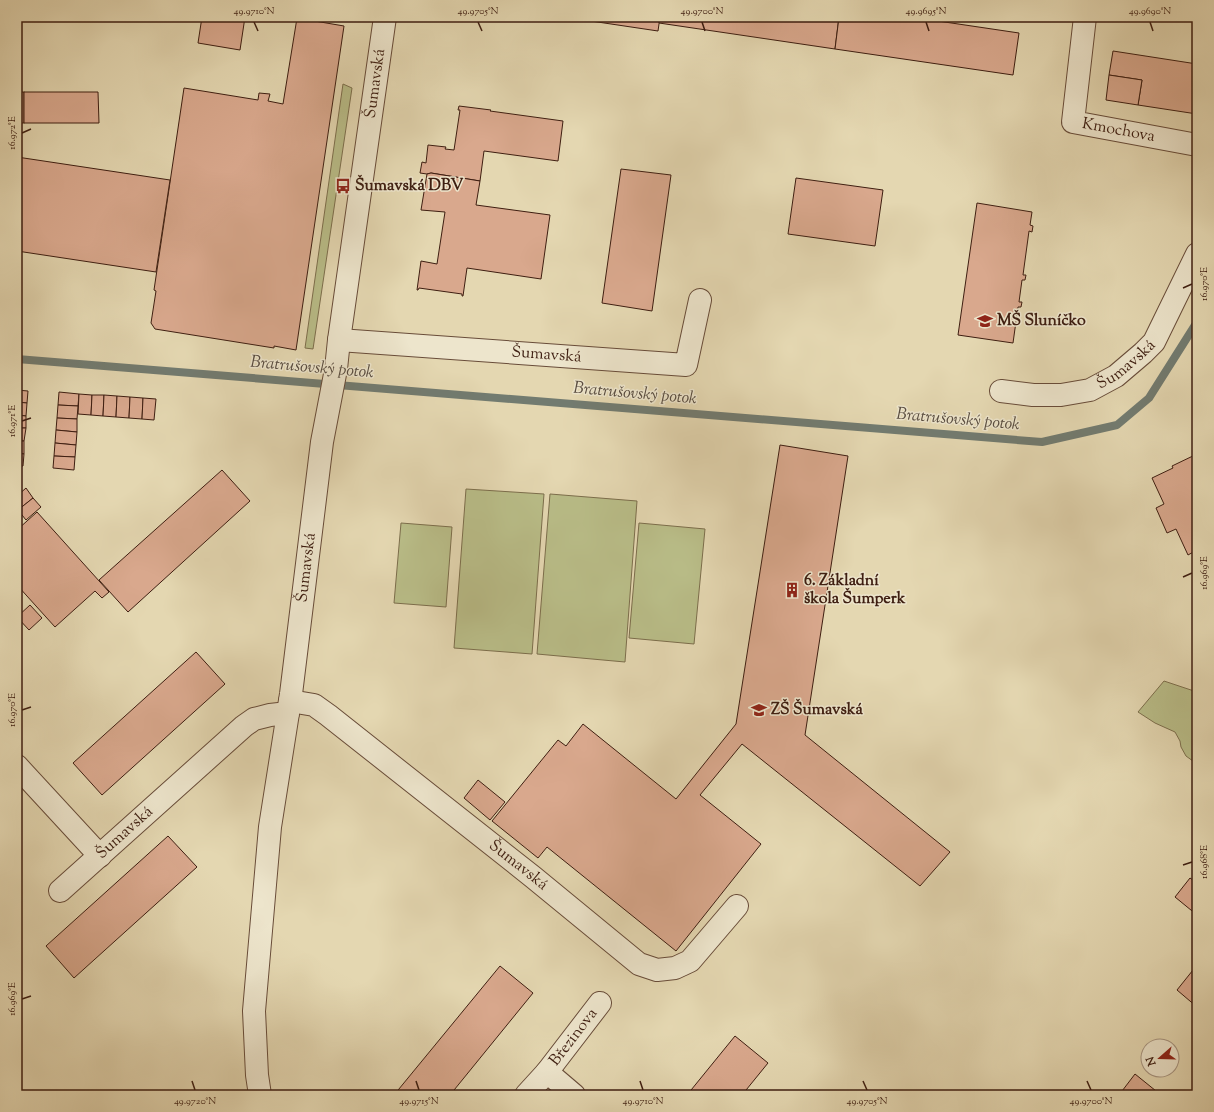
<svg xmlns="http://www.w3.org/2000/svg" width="1214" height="1112" viewBox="0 0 1214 1112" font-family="'Sorts Mill Goudy',serif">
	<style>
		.green { fill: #b9bd88; stroke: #7c6e4c }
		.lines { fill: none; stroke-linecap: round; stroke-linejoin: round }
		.stream { stroke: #727b70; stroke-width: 8 }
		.building { fill: #d9a88d; stroke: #3e1e11 }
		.minor-casing { stroke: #684c39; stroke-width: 24 }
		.minor { stroke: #ede5cc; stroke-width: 22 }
		.ticks { fill: none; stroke: #3e1e11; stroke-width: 1.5 }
		.labels { text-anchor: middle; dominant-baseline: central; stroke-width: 3; stroke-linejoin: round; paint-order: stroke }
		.street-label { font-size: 16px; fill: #3e1e11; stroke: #ede5cc }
		.poi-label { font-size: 16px; font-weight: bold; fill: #3e1e11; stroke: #ede5cc; text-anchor: start }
		.water-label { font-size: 17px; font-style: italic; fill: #584c40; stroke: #ede5cc }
		.neatline { fill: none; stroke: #3e1e11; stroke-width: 1.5 }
		.ticks-label { font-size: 10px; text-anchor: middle; fill: #3e1e11 }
	</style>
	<rect width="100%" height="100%" fill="#e4d7b1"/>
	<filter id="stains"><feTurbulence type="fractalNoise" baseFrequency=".005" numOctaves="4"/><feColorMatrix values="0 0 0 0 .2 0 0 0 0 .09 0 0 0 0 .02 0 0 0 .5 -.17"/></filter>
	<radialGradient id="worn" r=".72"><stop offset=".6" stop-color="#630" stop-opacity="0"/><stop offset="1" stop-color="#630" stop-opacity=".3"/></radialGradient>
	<!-- green -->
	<g class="green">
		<polygon points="343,84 352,88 313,349 305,348"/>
		<polygon points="466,489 544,494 532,654 454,648"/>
		<polygon points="550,494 637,501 625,662 537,654"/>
		<polygon points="401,523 452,527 446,607 394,603"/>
		<polygon points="639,523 705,529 694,644 629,638"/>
		<polygon points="1164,681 1197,692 1197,764 1186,756 1181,747 1180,741 1175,732 1155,723 1138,712"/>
	</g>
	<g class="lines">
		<!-- stream -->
		<polyline class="stream" points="17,359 1042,442 1117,425 1149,398 1197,322"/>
	</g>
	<!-- building -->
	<g class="building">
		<polygon points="202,17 245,17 240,50 198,43"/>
		<polygon points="564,17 660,17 658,31"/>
		<polygon points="660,17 839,17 835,49 659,23"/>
		<polygon points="839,17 911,17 1019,33 1013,75 835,49"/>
		<polygon points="297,18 344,26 296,350 274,346 274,348 155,329 151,323 156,291 154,290 184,88 258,100 259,93 270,94 268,101 283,104"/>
		<polygon points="1113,51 1197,64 1197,114 1138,105 1142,80 1109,75"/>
		<polygon points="1109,75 1142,80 1138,105 1106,100"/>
		<rect x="17" y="92" width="7" height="31"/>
		<polygon points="24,92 98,92 99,123 24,123"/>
		<polygon points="459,106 491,110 490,111 563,121 558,161 484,151 480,181 431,173 427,174 420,173 422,162 426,163 428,145 446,147 445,149 454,150 460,110 458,110"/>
		<polygon points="17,157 170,180 156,272 17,251"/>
		<polygon points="621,169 671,175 652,311 602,303"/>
		<polygon points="431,173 480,181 476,205 550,215 541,279 467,268 463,296 462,296 462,294 419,288 418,290 417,290 421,261 437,264 445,212 421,210 427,174"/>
		<polygon points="796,178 883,190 875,246 788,234"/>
		<polygon points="977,203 1032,212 1030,225 1033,226 1032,232 1029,231 1023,275 1026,275 1025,280 1022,280 1019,302 1022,302 1021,307 1018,307 1013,343 958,335"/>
		<polygon points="17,390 28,391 27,403 17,402"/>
		<polygon points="59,392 79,394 78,406 58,405"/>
		<polygon points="79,394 92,395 91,415 78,414"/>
		<polygon points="92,395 104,395 103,416 91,415"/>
		<polygon points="104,395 117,396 116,417 103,416"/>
		<polygon points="117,396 130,397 129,418 116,417"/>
		<polygon points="130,397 143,398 142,419 129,418"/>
		<polygon points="143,398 156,399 154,420 142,419"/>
		<polygon points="17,402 27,403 26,416 17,415"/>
		<polygon points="58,405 78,406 77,419 57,418"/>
		<polygon points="17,415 26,416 26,428 17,428"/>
		<polygon points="57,418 77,419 77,432 56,430"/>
		<polygon points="17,428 26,428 24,441 17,441"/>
		<polygon points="56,430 77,432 76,445 55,443"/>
		<polygon points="17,441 24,441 24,454 17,453"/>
		<polygon points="55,443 76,445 75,457 54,456"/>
		<polygon points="780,445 848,456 805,735 950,852 920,886 742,744 700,795 761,844 676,951 547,847 538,858 492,821 558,740 566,746 583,724 676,799 736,724"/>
		<polygon points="17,453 24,454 23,466 17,466"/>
		<polygon points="1197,454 1197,550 1188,555 1176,529 1167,533 1156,508 1164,504 1152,478 1173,468 1172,466"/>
		<polygon points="54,456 75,457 74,470 53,468"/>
		<polygon points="222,470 250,501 128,612 99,580"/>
		<polygon points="26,488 33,498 18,510 17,509 17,496"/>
		<polygon points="33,498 41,507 26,520 18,510"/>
		<polygon points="37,512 109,592 102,598 95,591 55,627 17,585 17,530"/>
		<polygon points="30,605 42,618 29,630 17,617"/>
		<polygon points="196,652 225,684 102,795 73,763"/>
		<polygon points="478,780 505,802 490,820 464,798"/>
		<polygon points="168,836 197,867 74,978 46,946"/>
		<polygon points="1190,878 1197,883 1197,915 1175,897"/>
		<polygon points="1197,965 1197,1007 1177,990"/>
		<polygon points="500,966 533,993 450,1095 394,1095"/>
		<polygon points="735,1036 768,1063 742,1095 687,1095"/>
		<polygon points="1135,1074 1161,1095 1119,1095"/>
	</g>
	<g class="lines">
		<defs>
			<g id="minor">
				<path id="s1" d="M1085,17l-12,105 124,23"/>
				<path id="s2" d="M339,340l347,25 14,-65"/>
				<path id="s3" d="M1001,391l32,4h28l29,-5 26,-14 27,-23 11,-11 43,-88"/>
				<path id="s4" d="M290,701l24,4 14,10 205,162 106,87 18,6 18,-2 15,-7 47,-55"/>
				<polyline points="17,766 100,856"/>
				<path id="s5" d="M60,891l184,-165 10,-7 16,-4 18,-2"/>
				<polyline points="547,1072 574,1095"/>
				<path id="s6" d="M260,1095l-3,-20 -3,-64 16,-184 21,-133 31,-252 14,-73 3,-29 46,-323"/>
				<path id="s7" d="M526,1095l21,-23 53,-69"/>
			</g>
		</defs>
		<!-- minor casing -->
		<use href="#minor" class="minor-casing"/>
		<!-- minor -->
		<use href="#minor" class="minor"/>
	</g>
	<!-- ticks -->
	<path class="ticks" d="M254,22l4,9M478,22l4,9M702,22l3,9M926,22l3,9M1150,22l3,9M22,133l9,-4M1183,288l9,-4M22,421l9,-3M1183,577l9,-4M22,710l9,-3M1183,865l9,-3M22,999l9,-3M192,1081l3,9M416,1081l3,9M640,1081l3,9M863,1081l4,9M1087,1081l4,9"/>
	<!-- icons -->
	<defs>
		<symbol id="bus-bare" viewBox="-9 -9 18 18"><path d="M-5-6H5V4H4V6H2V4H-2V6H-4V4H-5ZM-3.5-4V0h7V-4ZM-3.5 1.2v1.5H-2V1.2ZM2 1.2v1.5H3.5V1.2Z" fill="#8f2418" stroke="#ede5cc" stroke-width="2.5" paint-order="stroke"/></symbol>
		<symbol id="school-bare" viewBox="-9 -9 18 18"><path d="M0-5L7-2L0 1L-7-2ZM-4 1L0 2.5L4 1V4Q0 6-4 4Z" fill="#8f2418" stroke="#ede5cc" stroke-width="2.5" paint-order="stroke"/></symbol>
		<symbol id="building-bare" viewBox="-9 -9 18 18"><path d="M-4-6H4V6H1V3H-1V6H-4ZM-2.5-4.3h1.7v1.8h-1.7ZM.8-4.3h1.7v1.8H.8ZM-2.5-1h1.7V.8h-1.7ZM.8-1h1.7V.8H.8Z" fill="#8f2418" stroke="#ede5cc" stroke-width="2.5" paint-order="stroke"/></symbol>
	</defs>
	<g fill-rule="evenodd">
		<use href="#bus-bare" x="332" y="175" width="22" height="22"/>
		<use href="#school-bare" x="974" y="310" width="22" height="22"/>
		<use href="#building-bare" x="781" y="579" width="22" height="22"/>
		<use href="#school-bare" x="748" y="699" width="22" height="22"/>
	</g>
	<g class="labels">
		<!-- street labels -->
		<g class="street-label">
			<text stroke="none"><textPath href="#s6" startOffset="1020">Šumavská</textPath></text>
			<text stroke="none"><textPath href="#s1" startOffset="152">Kmochova</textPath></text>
			<text stroke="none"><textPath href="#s2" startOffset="208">Šumavská</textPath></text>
			<text stroke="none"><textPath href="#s3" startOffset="134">Šumavská</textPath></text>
			<text stroke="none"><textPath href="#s6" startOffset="531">Šumavská</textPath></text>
			<text stroke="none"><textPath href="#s5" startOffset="87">Šumavská</textPath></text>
			<text stroke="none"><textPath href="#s4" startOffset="284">Šumavská</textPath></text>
			<text stroke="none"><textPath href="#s7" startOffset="75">Březinova</textPath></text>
		</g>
		<!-- poi labels -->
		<g class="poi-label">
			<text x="355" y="186">Šumavská DBV</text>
			<text x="997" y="321">MŠ Sluníčko</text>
			<text x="804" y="581">6. Základní<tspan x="804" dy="18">škola Šumperk</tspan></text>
			<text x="771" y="710">ZŠ Šumavská</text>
		</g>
		<!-- water labels -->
		<g class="water-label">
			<text transform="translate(312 368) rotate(5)">Bratrušovský potok</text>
			<text transform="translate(635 394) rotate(5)">Bratrušovský potok</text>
			<text transform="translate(958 420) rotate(5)">Bratrušovský potok</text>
		</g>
	</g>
	<!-- margin -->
	<rect width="1214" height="1112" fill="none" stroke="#e4d7b1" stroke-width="44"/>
	<!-- north arrow -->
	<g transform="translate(1160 1058) rotate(250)"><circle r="19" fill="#ede5cc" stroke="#a79581"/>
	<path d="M0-3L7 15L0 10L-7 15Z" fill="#8f2418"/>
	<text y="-6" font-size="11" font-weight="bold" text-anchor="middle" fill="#3e1e11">N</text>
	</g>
	<rect x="22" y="22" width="1170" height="1068" class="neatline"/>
	<g class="ticks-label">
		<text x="254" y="14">49.9710°N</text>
		<text x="478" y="14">49.9705°N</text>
		<text x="702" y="14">49.9700°N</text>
		<text x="926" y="14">49.9695°N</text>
		<text x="1150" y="14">49.9690°N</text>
		<text transform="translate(11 133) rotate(-90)" y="4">16.972°E</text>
		<text transform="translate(1203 284) rotate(-90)" y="4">16.970°E</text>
		<text transform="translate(11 421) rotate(-90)" y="4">16.971°E</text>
		<text transform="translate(1203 573) rotate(-90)" y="4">16.969°E</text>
		<text transform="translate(11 710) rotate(-90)" y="4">16.970°E</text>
		<text transform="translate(1203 862) rotate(-90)" y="4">16.968°E</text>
		<text transform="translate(11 999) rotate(-90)" y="4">16.969°E</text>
		<text x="195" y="1104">49.9720°N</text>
		<text x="419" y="1104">49.9715°N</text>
		<text x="643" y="1104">49.9710°N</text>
		<text x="867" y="1104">49.9705°N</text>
		<text x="1091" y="1104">49.9700°N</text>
	</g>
	<rect width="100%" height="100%" filter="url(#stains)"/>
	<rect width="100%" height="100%" fill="url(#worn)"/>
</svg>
